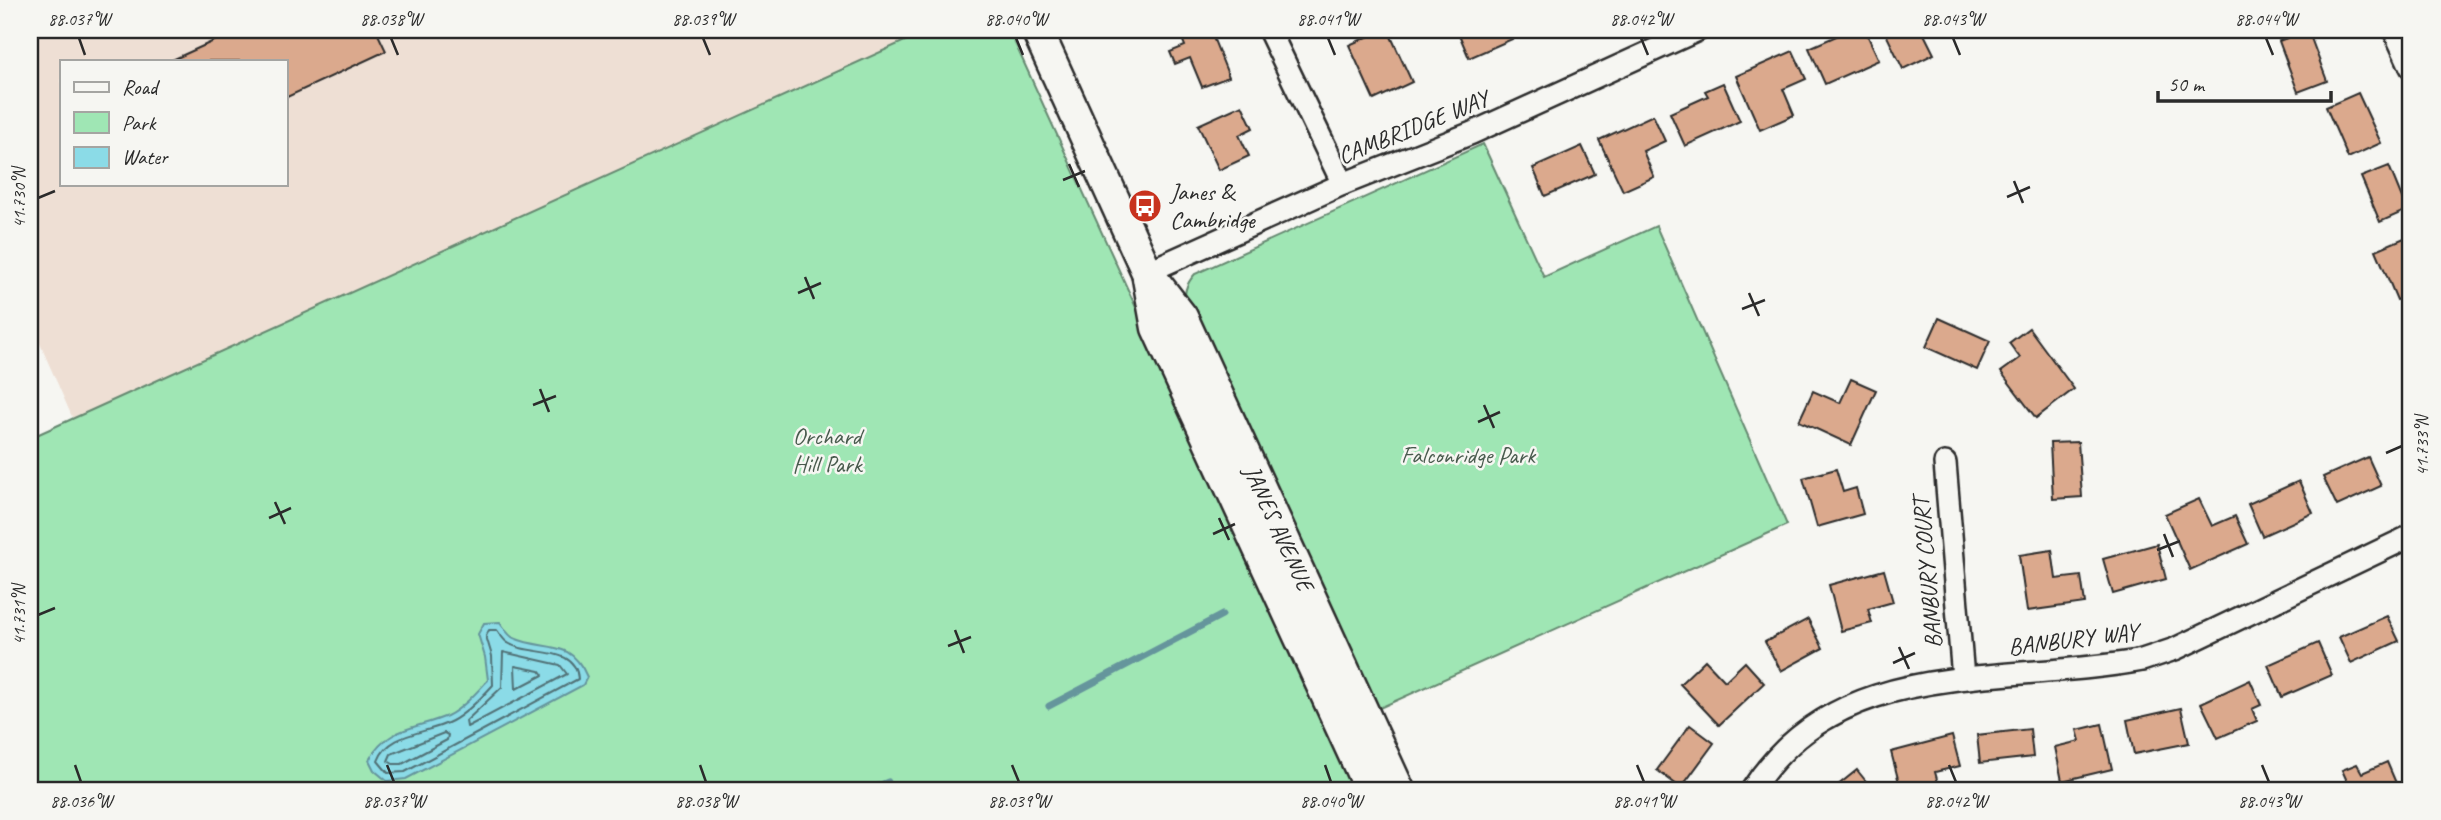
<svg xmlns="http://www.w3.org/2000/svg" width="2441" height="820" viewBox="0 0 2441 820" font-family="Caveat,sans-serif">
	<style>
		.built { fill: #eedfd4; fill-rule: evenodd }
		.green { fill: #9fe6b4; stroke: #658870; stroke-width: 2 }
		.water { fill: #8bdbe7; stroke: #65959c; stroke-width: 2 }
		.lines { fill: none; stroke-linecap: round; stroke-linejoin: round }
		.shore { stroke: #517176; stroke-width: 2 }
		.stream { stroke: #65959c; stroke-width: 7 }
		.building { fill: #dba98d; stroke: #2b2b2b; stroke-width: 2 }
		.street-casing { stroke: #2b2b2b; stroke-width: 26 }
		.secondary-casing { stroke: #2b2b2b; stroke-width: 35 }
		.street { stroke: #f6f6f2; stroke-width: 21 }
		.secondary { stroke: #f6f6f2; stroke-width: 30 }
		.ticks { fill: none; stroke: #2b2b2b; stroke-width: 2.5 }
		.labels { text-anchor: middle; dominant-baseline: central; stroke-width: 5; stroke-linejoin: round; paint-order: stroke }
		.street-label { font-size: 24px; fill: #2b2b2b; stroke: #f6f6f2 }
		.poi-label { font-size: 24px; fill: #2b2b2b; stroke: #f6f6f2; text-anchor: start }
		.park-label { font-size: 24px; fill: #485a4d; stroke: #f6f6f2 }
		.neatline { fill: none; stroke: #2b2b2b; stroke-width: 2.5 }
		.ticks-label { font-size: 18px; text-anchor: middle; fill: #2b2b2b }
	</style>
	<rect width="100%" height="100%" fill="#f6f6f2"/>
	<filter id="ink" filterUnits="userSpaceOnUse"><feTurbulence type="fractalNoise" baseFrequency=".0143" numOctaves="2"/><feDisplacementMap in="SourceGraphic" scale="14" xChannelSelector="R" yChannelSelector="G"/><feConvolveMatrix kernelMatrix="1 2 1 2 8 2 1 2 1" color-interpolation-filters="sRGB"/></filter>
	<g filter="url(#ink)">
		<!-- built -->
		<path class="built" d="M30,30h899l-856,389 -43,-98zM61,61h224v123h-224z"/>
		<!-- green -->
		<g class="green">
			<polygon points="929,30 1009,30 1357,790 30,790 30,438"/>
			<path d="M1483,144l61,133 112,-51 131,299 -414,186 -188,-404c-1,-14 0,-22 10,-33z"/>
		</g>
		<!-- water -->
		<path class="water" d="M500,622c4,5 8,14 14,16 31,14 56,-1 73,39l-4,8 -177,94 -19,2 -13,-11 -5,-10c18,-33 47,-31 78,-44 15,-7 30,-24 41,-36l-3,-23 -7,-23 6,-11z"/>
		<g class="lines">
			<!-- shore -->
			<g class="shore">
				<path d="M489,630h8c3,4 7,11 11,13 21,14 68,1 70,36l-173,93 -17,1 -10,-12c10,-29 50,-27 74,-40 15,-8 30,-24 41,-36l-1,-29 -6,-20z"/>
				<polygon points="503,652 560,665 567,674 467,727 466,721 502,687"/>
				<polygon points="515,666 540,671 543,675 516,689"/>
				<polygon points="444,733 448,735 447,740 402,764 393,764 388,761 391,754"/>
			</g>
			<!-- stream -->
			<g class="stream">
				<polyline points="1049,706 1222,615"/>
				<polyline points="869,790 888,782"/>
			</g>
		</g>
		<!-- building -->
		<g class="building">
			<polygon points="238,30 376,30 386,51 285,98 285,61 170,61"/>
			<polygon points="1197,30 1210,30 1229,77 1202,87 1190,58 1175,64 1170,52 1185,46 1181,36"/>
			<polygon points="1383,30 1388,30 1412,82 1374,100 1349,45"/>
			<polygon points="1464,30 1516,30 1519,36 1469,58 1458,32"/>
			<polygon points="1850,30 1865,30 1879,60 1825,84 1809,48"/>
			<polygon points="1884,30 1922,30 1934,54 1903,69"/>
			<polygon points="2308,30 2327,81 2298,92 2279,41"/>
			<polygon points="1793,51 1806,79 1783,89 1794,115 1760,130 1736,76"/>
			<polygon points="1723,83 1740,121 1685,146 1670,113 1708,96 1705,91"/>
			<polygon points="2358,93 2381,143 2348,158 2326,107"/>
			<polygon points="1242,105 1253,128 1239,135 1249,156 1219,170 1198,125"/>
			<polygon points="1653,115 1665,141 1643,151 1654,177 1623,191 1599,140"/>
			<polygon points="1582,146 1595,174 1545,196 1533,168"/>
			<polygon points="2389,166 2407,210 2380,222 2361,177"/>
			<polygon points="2409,236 2411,295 2397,300 2376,250"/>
			<polygon points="1939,318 1990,341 1977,370 1926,347"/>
			<polygon points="2411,322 2411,343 2403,325"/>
			<polygon points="2029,328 2074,389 2036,418 2001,372 2020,358 2009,343"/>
			<polygon points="1851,379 1876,390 1851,445 1799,421 1813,391 1840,403"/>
			<polygon points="2078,442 2082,497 2053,499 2050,443"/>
			<polygon points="2368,457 2381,486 2337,506 2323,477"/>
			<polygon points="1836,469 1843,492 1856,488 1863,514 1817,527 1803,478"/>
			<polygon points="2299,481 2313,513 2262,536 2248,504"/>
			<polygon points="2199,499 2212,526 2235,516 2248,544 2190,570 2165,514"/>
			<polygon points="2157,544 2166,579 2113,594 2103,559"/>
			<polygon points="2052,550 2056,579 2081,576 2085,603 2027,611 2019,555"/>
			<polygon points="1884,570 1893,602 1868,609 1872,623 1841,631 1829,585"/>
			<polygon points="2387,616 2399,641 2351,663 2339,637"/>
			<polygon points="1808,619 1823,648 1781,671 1765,642"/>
			<polygon points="2318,643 2332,675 2282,697 2268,665"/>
			<polygon points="1705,660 1725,681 1745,662 1764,683 1719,725 1680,684"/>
			<polygon points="2250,680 2261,705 2252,709 2257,721 2218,738 2201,703"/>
			<polygon points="2181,708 2189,743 2134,754 2127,720"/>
			<polygon points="2102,724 2112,769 2062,781 2055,747 2080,741 2077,730"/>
			<polygon points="1690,725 1714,743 1681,788 1657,770"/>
			<polygon points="2030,729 2033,757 1980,763 1977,735"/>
			<polygon points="1952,736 1960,766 1935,772 1940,790 1901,790 1891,752"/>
			<polygon points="2387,762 2399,790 2351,790 2342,770 2357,764 2362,773"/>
			<polygon points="1857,770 1873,790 1832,790"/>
		</g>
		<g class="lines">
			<defs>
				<g id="street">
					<polyline points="1269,30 1343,184"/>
					<polyline points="2394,30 2411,67"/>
					<polyline points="1147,272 1343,184 1472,133 1698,30"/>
					<polyline points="1945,463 1963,678"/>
					<path d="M1752,790c87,-137 253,-104 390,-130l33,-11 236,-113"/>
				</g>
				<g id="secondary">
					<path id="s1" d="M1037,30l110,242 35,45 217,473"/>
					<polyline points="1148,278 1157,328 1370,790"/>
				</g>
			</defs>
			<!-- street casing -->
			<use href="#street" class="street-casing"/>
			<!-- secondary casing -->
			<use href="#secondary" class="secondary-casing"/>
			<!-- street -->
			<use href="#street" class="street"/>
			<!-- secondary -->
			<use href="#secondary" class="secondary"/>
		</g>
	</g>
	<!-- ticks -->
	<path class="ticks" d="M79,38l6,17M391,38l7,17M703,38l7,17M1016,38l7,17M1328,38l7,17M1641,38l7,17M1953,38l7,17M2266,38l7,17M1069,164l10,23M1063,180l22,-9M2014,181l9,22M2007,197l23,-10M38,198l17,-7M805,277l9,22M798,293l23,-10M1749,293l10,23M1742,309l23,-9M540,389l9,23M533,405l23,-9M1484,405l10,23M1478,422l22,-10M2386,453l16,-7M275,502l10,22M269,518l22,-10M1219,518l10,22M1213,534l22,-10M2164,534l9,23M2157,550l23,-9M38,615l17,-7M955,630l9,23M948,646l23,-9M1899,647l10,22M1893,663l22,-10M75,765l6,17M387,765l7,17M700,765l6,17M1012,765l7,17M1325,765l6,17M1637,765l7,17M1949,765l7,17M2262,765l7,17"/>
	<!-- icons -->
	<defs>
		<symbol id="bus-disc" viewBox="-11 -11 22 22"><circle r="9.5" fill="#c8321e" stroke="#f6f6f2"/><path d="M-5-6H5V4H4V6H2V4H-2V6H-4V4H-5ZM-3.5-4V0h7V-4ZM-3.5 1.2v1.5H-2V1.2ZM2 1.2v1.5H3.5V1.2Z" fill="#fff"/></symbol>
	</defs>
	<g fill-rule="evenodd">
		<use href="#bus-disc" x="1126" y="187" width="38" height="38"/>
	</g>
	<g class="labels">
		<!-- street labels -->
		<g class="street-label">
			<text transform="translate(1413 127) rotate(-22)">CAMBRIDGE WAY</text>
			<text stroke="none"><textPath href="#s1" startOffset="555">JANES AVENUE</textPath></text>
			<text transform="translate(1927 573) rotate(-95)">BANBURY COURT</text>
			<text transform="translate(2073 639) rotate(-7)">BANBURY WAY</text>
		</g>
		<!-- poi labels -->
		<g class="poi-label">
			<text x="1170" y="192">Janes &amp;<tspan x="1170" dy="28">Cambridge</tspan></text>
		</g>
		<!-- park labels -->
		<g class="park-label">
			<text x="827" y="436">Orchard<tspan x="827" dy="28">Hill Park</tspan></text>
			<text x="1468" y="455">Falconridge Park</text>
		</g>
	</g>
	<!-- margin -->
	<rect width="2441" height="820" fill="none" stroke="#f6f6f2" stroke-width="77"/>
	<!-- legend -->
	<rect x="60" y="60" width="228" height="126" fill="#f6f6f2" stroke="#a5a5a2" stroke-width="2"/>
	<rect x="74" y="82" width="35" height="10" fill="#f6f6f2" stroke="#a5a5a2" stroke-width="2"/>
	<text x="122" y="94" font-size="21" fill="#2b2b2b">Road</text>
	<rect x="74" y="112" width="35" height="21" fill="#9fe6b4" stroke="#a5a5a2" stroke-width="2"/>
	<text x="122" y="130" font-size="21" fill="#2b2b2b">Park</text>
	<rect x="74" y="147" width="35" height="21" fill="#8bdbe7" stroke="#a5a5a2" stroke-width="2"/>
	<text x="122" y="164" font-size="21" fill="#2b2b2b">Water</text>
	<!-- scale -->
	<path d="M2158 91v10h173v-10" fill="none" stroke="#2b2b2b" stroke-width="3.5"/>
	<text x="2168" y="91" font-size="21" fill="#2b2b2b" stroke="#f6f6f2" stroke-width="5" paint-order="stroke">50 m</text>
	<rect x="38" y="38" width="2364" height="744" class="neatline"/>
	<g class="ticks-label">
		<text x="79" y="25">88.037°W</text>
		<text x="391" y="25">88.038°W</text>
		<text x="703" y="25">88.039°W</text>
		<text x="1016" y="25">88.040°W</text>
		<text x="1328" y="25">88.041°W</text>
		<text x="1641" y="25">88.042°W</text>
		<text x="1953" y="25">88.043°W</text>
		<text x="2266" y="25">88.044°W</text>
		<text transform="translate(19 198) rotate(-90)" y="6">41.730°N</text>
		<text transform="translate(2422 446) rotate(-90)" y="6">41.733°N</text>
		<text transform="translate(19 615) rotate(-90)" y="6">41.731°N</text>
		<text x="81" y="807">88.036°W</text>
		<text x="394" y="807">88.037°W</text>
		<text x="706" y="807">88.038°W</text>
		<text x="1019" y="807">88.039°W</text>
		<text x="1331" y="807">88.040°W</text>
		<text x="1644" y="807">88.041°W</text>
		<text x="1956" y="807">88.042°W</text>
		<text x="2269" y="807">88.043°W</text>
	</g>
</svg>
